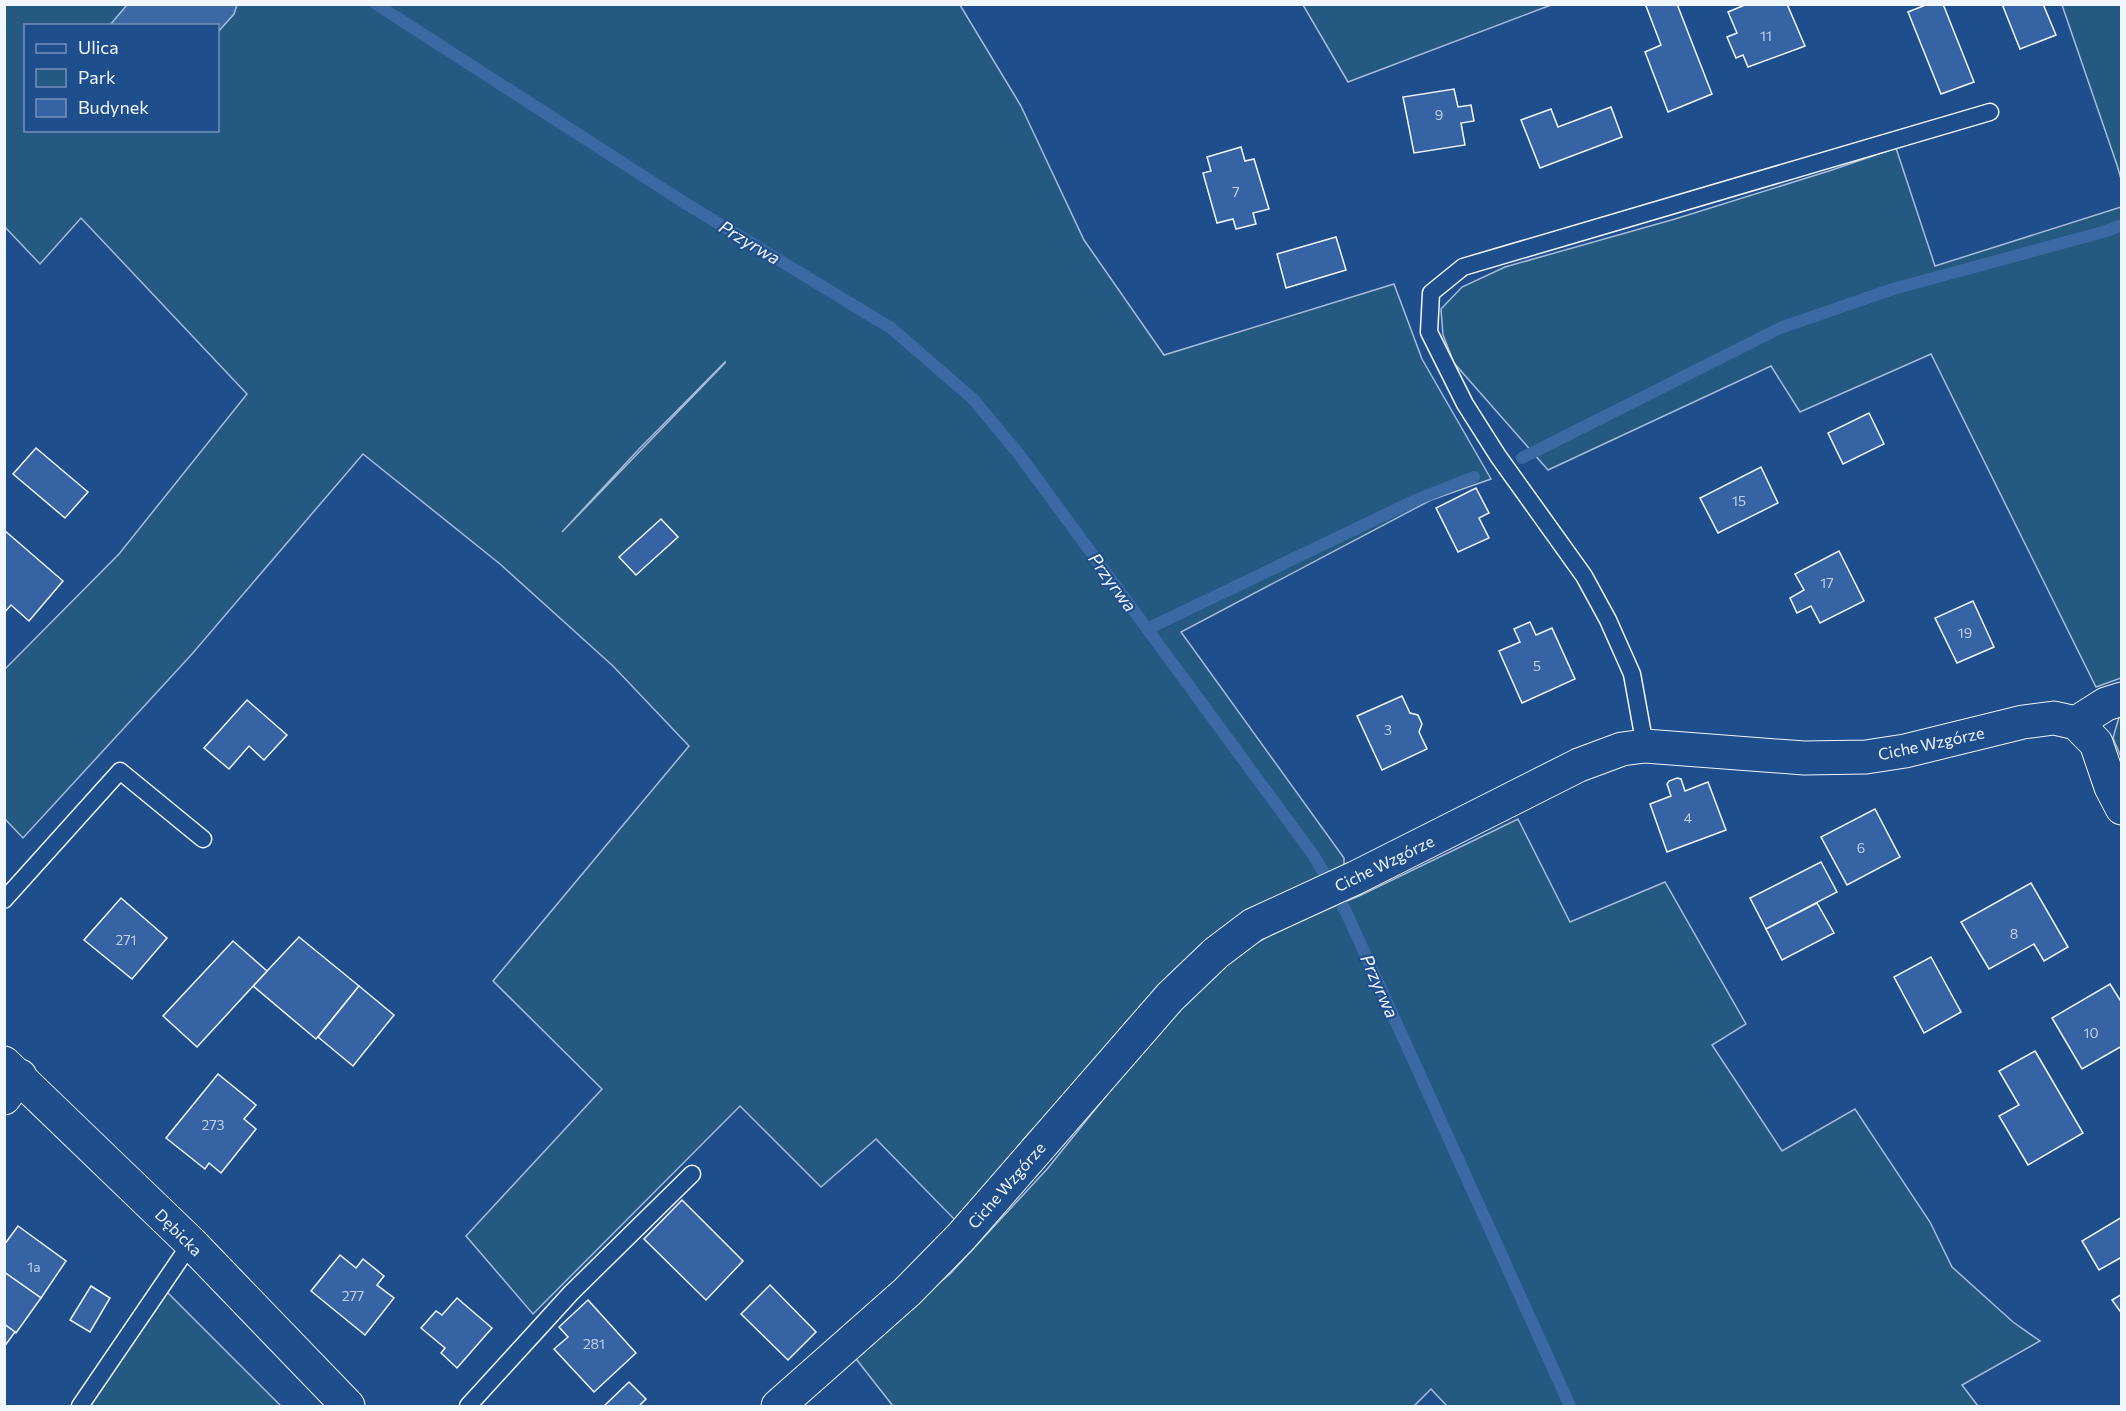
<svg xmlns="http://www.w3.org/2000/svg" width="2126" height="1411" viewBox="0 0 2126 1411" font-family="Commissioner,sans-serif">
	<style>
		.green { fill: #245a82; stroke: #a8bbd7; stroke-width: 1.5; fill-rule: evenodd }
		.water { fill: #3b69a3; stroke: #a8bbd7; stroke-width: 1.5 }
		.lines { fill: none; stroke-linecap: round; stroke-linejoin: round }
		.stream { stroke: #3b69a3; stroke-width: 12 }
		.building { fill: #3563a3; stroke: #f2f6ff; stroke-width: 1.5 }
		.lane-casing { stroke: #f2f6ff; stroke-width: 19 }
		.street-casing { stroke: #f2f6ff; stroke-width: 35 }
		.secondary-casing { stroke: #f2f6ff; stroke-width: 35 }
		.lane { stroke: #1f4e8c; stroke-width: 16 }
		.street { stroke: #1f4e8c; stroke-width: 33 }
		.secondary { stroke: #1f4e8c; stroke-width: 33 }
		.labels { text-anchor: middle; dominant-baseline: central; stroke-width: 4.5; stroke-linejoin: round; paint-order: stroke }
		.number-label { font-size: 14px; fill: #c3d1e8 }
		.street-label { font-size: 16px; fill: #f2f6ff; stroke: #1f4e8c }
		.water-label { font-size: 18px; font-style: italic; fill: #f2f6ff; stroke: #1f4e8c }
	</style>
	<rect width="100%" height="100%" fill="#1f4e8c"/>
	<!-- green -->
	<g class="green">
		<path d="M5,5h955l61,101 63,134 80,115 230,-71 28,75 69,120 -60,21 -250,132 163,226v11l-168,103 -51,51 -30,43 -67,68 -72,87 -80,-82 -55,48 -81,-81 -207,208 -67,-78 136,-147 -109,-108 196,-235 -76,-80 -113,-102 -137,-110 -171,200 -169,184 -18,-19v-150l114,-115 128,-160 -166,-176 -41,46 -35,-37zM26,26h192v104h-192zM725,362v1l-163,169 77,-83z"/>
		<polygon points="1303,5 1551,5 1348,82"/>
		<polygon points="2062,5 2121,5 2121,179 2117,165"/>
		<polygon points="1896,148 1935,266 2121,207 2121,678 2096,687 1931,354 1800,412 1771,366 1548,470 1454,363 1443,335 1441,309 1462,287 1505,267 1675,219 1832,170"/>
		<polygon points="2120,714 2121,714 2121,757 2113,738"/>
		<polygon points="1518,819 1570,922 1665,882 1746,1024 1712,1045 1782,1151 1855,1109 1930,1222 1952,1267 2013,1322 2040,1341 1962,1385 1978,1406 1447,1406 1431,1389 1414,1406 893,1406 853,1355 950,1274 1048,1168 1177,1008 1240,952 1293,923 1359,896"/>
		<polygon points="161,1286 281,1406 87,1406"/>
	</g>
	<!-- water -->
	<polygon class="water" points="127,5 127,4 237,5 234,14 218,32 218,26 110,25"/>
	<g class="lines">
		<!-- stream -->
		<g class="stream">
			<polyline points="376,4 685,203 891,328 973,399 1018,453 1314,856 1347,914 1570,1406"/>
			<polyline points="1522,458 1780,328 1893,289 2103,232 2122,225"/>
			<polyline points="1147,629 1418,499 1474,477"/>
		</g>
	</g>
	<!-- building -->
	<g class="building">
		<polygon points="1649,4 1677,4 1712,94 1668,112 1645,52 1661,45 1646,6"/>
		<polygon points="1747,4 1787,4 1805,46 1748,67 1743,55 1736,58 1727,37 1737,33 1728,12"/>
		<polygon points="1928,4 1943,4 1974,82 1941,94 1908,12"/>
		<polygon points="2002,4 2043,4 2056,35 2020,49"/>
		<polygon points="1454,89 1458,107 1471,105 1474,121 1461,123 1465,145 1414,153 1403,97"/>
		<polygon points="1611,107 1622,137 1540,168 1521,120 1551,109 1558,127"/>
		<polygon points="1241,147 1245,161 1254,159 1269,209 1253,213 1256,224 1236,229 1233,219 1217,223 1203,173 1211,171 1207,157"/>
		<polygon points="1336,237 1346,270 1286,288 1277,254"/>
		<polygon points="1869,413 1884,444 1843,464 1828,433"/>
		<polygon points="36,448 88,492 65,518 13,474"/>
		<polygon points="1761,467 1778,503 1718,533 1700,498"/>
		<polygon points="1476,488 1489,513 1479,518 1489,538 1458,552 1436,508"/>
		<polygon points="661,519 678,537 636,575 619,557"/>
		<polygon points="4,530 63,581 29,621 11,605 4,613"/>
		<polygon points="1839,551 1864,601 1820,623 1811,606 1797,613 1790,598 1804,590 1795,574"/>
		<polygon points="1973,601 1994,647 1957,663 1935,618"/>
		<polygon points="1530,622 1536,635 1552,628 1575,679 1522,703 1499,651 1520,642 1514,629"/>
		<polygon points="1402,696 1410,713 1418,715 1422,724 1419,732 1427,749 1382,770 1357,716"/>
		<polygon points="247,700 287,735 264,760 249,746 229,769 204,748"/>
		<polygon points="1677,778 1681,779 1685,791 1708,782 1726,830 1667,852 1650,804 1671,796 1667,784 1669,781"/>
		<polygon points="1875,809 1900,857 1847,885 1821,837"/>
		<polygon points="1821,862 1837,892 1766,929 1750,898"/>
		<polygon points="2031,883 2068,947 2044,961 2034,944 1989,969 1961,922"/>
		<polygon points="121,898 167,938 132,979 84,940"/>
		<polygon points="1817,903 1834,933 1782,960 1766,929"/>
		<polygon points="299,937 359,986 316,1039 253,986"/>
		<polygon points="233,941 267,971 197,1047 163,1016"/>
		<polygon points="1931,957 1961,1012 1924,1033 1894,977"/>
		<polygon points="2110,984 2122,1003 2122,1046 2082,1069 2052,1018"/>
		<polygon points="359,986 394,1015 353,1066 318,1037"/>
		<polygon points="2035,1051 2083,1133 2028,1165 1999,1116 2019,1105 1999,1071"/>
		<polygon points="218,1074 256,1105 244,1119 256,1129 221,1173 209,1163 205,1169 166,1138"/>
		<polygon points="682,1200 743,1261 706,1300 644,1239"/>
		<polygon points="2122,1217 2122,1257 2099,1270 2082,1241"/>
		<polygon points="18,1226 66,1261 41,1298 4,1272 4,1245"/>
		<polygon points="340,1255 356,1268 363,1259 384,1276 377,1285 394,1298 365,1335 311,1291"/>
		<polygon points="4,1272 41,1298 16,1333 4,1324"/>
		<polygon points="770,1285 816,1332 788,1360 741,1314"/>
		<polygon points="91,1286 110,1298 90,1332 70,1320"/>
		<polygon points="2122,1294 2122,1314 2112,1300"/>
		<polygon points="457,1298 492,1328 457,1368 441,1353 445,1348 421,1328 436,1311 442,1315"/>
		<polygon points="588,1300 636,1353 594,1392 554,1349 568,1337 559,1327"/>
		<polygon points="4,1324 15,1332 4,1347"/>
		<polygon points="629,1382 646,1399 639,1406 604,1406"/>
	</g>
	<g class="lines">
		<defs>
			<g id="lane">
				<polyline points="1645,746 1632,674 1608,620 1584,576 1498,456 1465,404 1429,332 1431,293 1463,267 1990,112"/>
				<polyline points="4,900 120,771 203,839"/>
				<polyline points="80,1406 191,1243"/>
				<polyline points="468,1406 571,1293 692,1174"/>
			</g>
			<g id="street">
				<polyline points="2076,723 2106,704 2122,699"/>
				<polyline points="4,1098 20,1076"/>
				<polyline points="778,1406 907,1292 961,1237 1170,997 1216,953 1253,925 1355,878 1579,765 1622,749 1645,746 1804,758 1866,757 1905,751 2023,722 2054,718 2076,723 2096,743 2111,787 2122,808"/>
			</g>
			<polyline id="secondary" points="4,1063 191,1243 348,1406"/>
		</defs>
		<!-- lane casing -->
		<use href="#lane" class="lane-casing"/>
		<!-- street casing -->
		<use href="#street" class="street-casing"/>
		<!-- secondary casing -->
		<use href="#secondary" class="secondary-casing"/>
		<!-- lane -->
		<use href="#lane" class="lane"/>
		<!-- street -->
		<use href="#street" class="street"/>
		<!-- secondary -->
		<use href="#secondary" class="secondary"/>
	</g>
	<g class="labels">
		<!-- number labels -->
		<g class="number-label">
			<text x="1766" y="35">11</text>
			<text x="1439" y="114">9</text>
			<text x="1236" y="191">7</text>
			<text x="1739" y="500">15</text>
			<text x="1827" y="582">17</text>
			<text x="1965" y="632">19</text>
			<text x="1537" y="665">5</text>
			<text x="1388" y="729">3</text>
			<text x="1688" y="817">4</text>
			<text x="1861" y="847">6</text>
			<text x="2014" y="933">8</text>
			<text x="126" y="939">271</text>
			<text x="2091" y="1032">10</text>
			<text x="213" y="1124">273</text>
			<text x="34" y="1266">1a</text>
			<text x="353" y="1295">277</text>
			<text x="594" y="1343">281</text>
		</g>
		<!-- street labels -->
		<g class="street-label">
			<text transform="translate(1931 743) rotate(-12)">Ciche Wzgórze</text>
			<text transform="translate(1384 863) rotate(-26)">Ciche Wzgórze</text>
			<text transform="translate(1006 1185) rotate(-49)">Ciche Wzgórze</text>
			<text transform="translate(179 1232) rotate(45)">Dębicka</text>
		</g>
		<!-- water labels -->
		<g class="water-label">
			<text transform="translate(750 242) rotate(31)">Przyrwa</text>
			<text transform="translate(1113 582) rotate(54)">Przyrwa</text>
			<text transform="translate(1380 986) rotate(66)">Przyrwa</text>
		</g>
	</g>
	<!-- border -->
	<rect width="2126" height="1411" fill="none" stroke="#f2f6ff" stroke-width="12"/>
	<!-- legend -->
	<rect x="24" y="24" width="195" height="108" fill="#1f4e8c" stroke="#7391ba" stroke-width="1.5"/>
	<rect x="36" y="44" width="30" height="9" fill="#1f4e8c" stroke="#7391ba" stroke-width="1.5"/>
	<text x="78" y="54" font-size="18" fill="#f2f6ff">Ulica</text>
	<rect x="36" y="69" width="30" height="18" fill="#245a82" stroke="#7391ba" stroke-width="1.5"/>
	<text x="78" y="84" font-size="18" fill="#f2f6ff">Park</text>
	<rect x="36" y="99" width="30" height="18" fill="#3563a3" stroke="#7391ba" stroke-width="1.5"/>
	<text x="78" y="114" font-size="18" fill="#f2f6ff">Budynek</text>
</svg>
